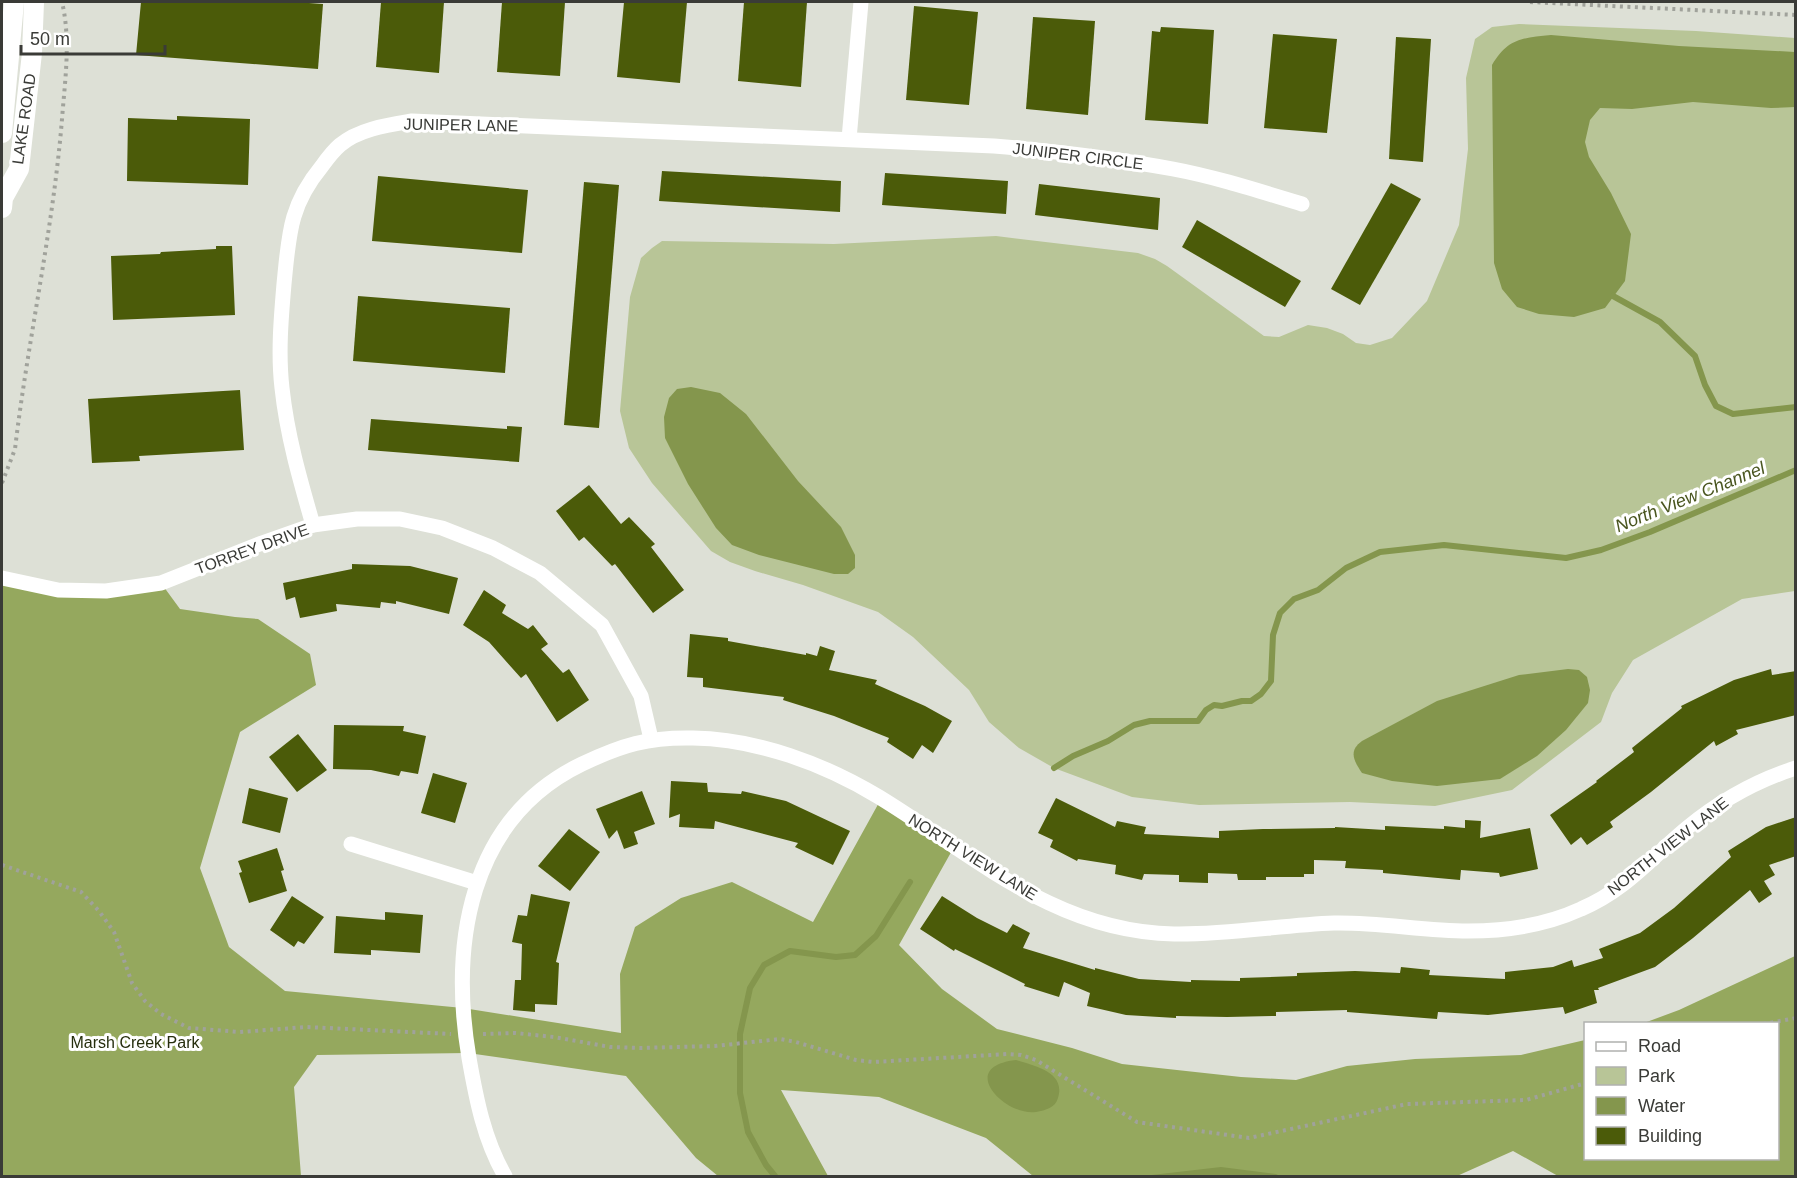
<svg xmlns="http://www.w3.org/2000/svg" width="1797" height="1178" viewBox="0 0 1797 1178" font-family="Helvetica,sans-serif">
	<style>
		.green { fill: #b8c597 }
		.forest { fill: #95a85e }
		.water { fill: #84964d }
		.lines { fill: none; stroke-linecap: round; stroke-linejoin: round }
		.stream { stroke: #84964d; stroke-width: 6 }
		.building { fill: #4b5b09 }
		.path { stroke: #a0a29b; stroke-width: 4; stroke-dasharray: 3 4.5; stroke-linecap: butt }
		.minor { stroke: #fff; stroke-width: 15 }
		.tertiary { stroke: #fff; stroke-width: 20 }
		.labels { text-anchor: middle; dominant-baseline: central; stroke-width: 6; stroke-linejoin: round; paint-order: stroke }
		.street-label { font-size: 16px; fill: #3a3b37; stroke: #fff }
		.park-label { font-size: 16px; fill: #262e0d; stroke: #fff }
		.water-label { font-size: 18px; font-style: italic; fill: #4a5620; stroke: #fff }
	</style>
	<rect width="100%" height="100%" fill="#dde0d6"/>
	<!-- green -->
	<polygon class="green" points="1519,24 1696,31 1795,38 1795,591 1742,599 1633,660 1612,693 1601,722 1512,790 1435,806 1350,802 1199,805 1132,797 1054,768 1019,748 989,722 969,690 913,637 878,612 803,585 755,571 730,562 711,551 652,483 629,448 620,411 630,297 641,258 652,248 662,241 834,244 996,236 1138,253 1155,259 1167,266 1264,336 1279,337 1308,325 1327,328 1343,334 1356,343 1370,345 1392,338 1427,301 1459,225 1468,149 1466,78 1475,39 1492,27"/>
	<!-- forest -->
	<polygon class="forest" points="2,578 58,590 161,583 180,609 235,617 258,619 310,654 316,685 240,732 200,868 229,947 285,991 463,1008 621,1033 620,974 635,927 681,898 732,882 813,922 881,799 954,847 899,945 942,989 997,1029 1072,1048 1122,1064 1241,1077 1296,1080 1347,1066 1415,1059 1521,1055 1585,1040 1586,1158 1778,1158 1778,1024 1644,1023 1679,1010 1795,956 1795,1176 1558,1176 1513,1151 1457,1176 1033,1176 986,1138 879,1097 781,1090 828,1176 718,1176 696,1158 626,1076 468,1053 317,1055 294,1087 301,1176 2,1176"/>
	<!-- water -->
	<g class="water">
		<path d="M1551,35l128,11 116,6v55l-24,1 -78,-6 -61,7 -32,-1 -10,12 -5,22 4,15 22,36 20,41 -6,47 -20,27 -31,9 -35,-3 -22,-7 -15,-18 -8,-26 -2,-198c16,-27 30,-27 59,-30z"/>
		<polygon points="691,387 720,393 746,414 798,481 841,527 855,555 855,568 848,574 834,574 759,555 732,545 716,528 688,484 665,438 664,417 669,398 677,389"/>
		<path d="M1568,669l11,1 8,7 3,13 -2,13 -22,27 -29,26 -37,23 -63,7 -45,-5 -30,-8c-8,-12 -14,-22 0,-32l75,-40 82,-26z"/>
		<path d="M1016,1060c19,6 50,12 42,38 -3,10 -12,12 -22,14 -29,5 -81,-45 -20,-52z"/>
		<polygon points="1221,1167 1276,1174 1280,1176 1143,1176"/>
	</g>
	<g class="lines">
		<!-- stream -->
		<g class="stream">
			<polyline points="1613,296 1660,322 1695,356 1705,385 1716,406 1733,414 1796,407"/>
			<polyline points="1054,768 1073,756 1108,741 1134,725 1150,721 1198,721 1206,710 1214,705 1222,706 1242,701 1251,701 1261,694 1271,681 1273,635 1280,613 1294,599 1318,590 1346,568 1380,552 1444,545 1566,558 1601,550 1650,532 1796,470"/>
			<polyline points="775,1176 766,1165 748,1132 740,1093 740,1034 750,988 764,965 790,951 836,957 855,955 876,936 910,882"/>
		</g>
	</g>
	<!-- building -->
	<g class="building">
		<polygon points="141,2 295,2 323,4 318,69 136,55"/>
		<polygon points="381,2 444,2 439,73 376,67"/>
		<polygon points="502,2 565,2 560,76 497,72"/>
		<polygon points="624,2 687,2 680,83 617,77"/>
		<polygon points="744,2 807,2 801,87 738,81"/>
		<polygon points="914,6 978,12 969,105 906,100"/>
		<polygon points="1033,17 1095,21 1088,115 1026,109"/>
		<polygon points="1161,27 1214,30 1208,124 1145,120 1152,31 1160,32"/>
		<polygon points="1273,34 1337,39 1327,133 1264,128"/>
		<polygon points="1396,37 1431,39 1423,162 1389,159"/>
		<polygon points="177,116 250,119 248,185 127,181 128,118 177,120"/>
		<polygon points="662,171 841,181 840,212 659,201"/>
		<polygon points="885,173 1008,181 1006,214 882,205"/>
		<polygon points="378,176 528,190 522,253 372,241"/>
		<polygon points="584,182 619,185 599,428 564,425"/>
		<polygon points="1391,183 1421,199 1360,305 1331,289"/>
		<polygon points="1039,184 1160,198 1158,230 1035,215"/>
		<polygon points="1197,220 1301,281 1285,307 1182,247"/>
		<polygon points="216,246 232,246 235,315 113,320 111,256 160,254 161,252 216,249"/>
		<polygon points="358,296 510,308 505,373 353,361"/>
		<polygon points="240,390 244,450 139,456 140,461 92,463 88,399"/>
		<polygon points="371,419 507,429 507,426 522,427 519,462 368,450"/>
		<polygon points="589,485 621,524 629,517 655,544 651,547 684,590 653,613 615,564 612,566 584,537 579,541 556,511"/>
		<polygon points="352,564 410,566 458,578 449,614 396,601 396,604 381,602 380,608 336,604 337,611 300,618 295,597 286,600 283,583 352,569"/>
		<polygon points="484,590 506,605 502,613 528,629 533,625 548,644 541,649 563,673 569,669 589,700 557,722 526,674 521,678 489,642 463,625"/>
		<polygon points="690,634 728,638 728,641 806,655 806,653 817,656 820,646 835,651 829,670 877,680 875,684 925,706 952,721 933,753 922,745 913,759 887,742 889,738 834,716 783,700 784,697 703,687 703,678 687,677"/>
		<polygon points="1771,669 1772,675 1796,671 1796,715 1736,730 1738,734 1716,746 1714,741 1651,792 1610,822 1613,827 1587,845 1581,837 1571,845 1550,815 1597,782 1596,781 1634,752 1632,748 1682,708 1681,706 1734,680"/>
		<polygon points="334,725 404,726 403,731 426,736 418,774 401,771 399,776 371,770 333,769"/>
		<polygon points="298,734 327,770 297,792 269,757"/>
		<polygon points="433,773 467,783 455,823 421,813"/>
		<polygon points="671,781 707,783 708,792 741,794 742,791 786,801 850,831 833,865 795,847 798,843 715,821 714,829 679,827 680,814 669,818"/>
		<polygon points="249,788 288,798 280,833 242,823"/>
		<polygon points="642,791 655,824 634,832 638,844 624,849 617,830 609,839 596,809"/>
		<polygon points="1056,798 1115,827 1117,821 1146,827 1144,834 1219,838 1219,831 1263,829 1335,828 1335,827 1385,830 1385,826 1444,829 1444,826 1465,828 1465,820 1481,821 1480,838 1530,828 1538,869 1500,877 1499,873 1461,870 1460,880 1383,873 1383,870 1345,868 1346,861 1314,860 1314,874 1304,874 1304,877 1266,877 1266,880 1238,880 1237,874 1208,873 1208,883 1179,882 1179,875 1144,874 1142,880 1115,874 1116,865 1078,859 1077,861 1050,847 1053,840 1038,833"/>
		<polygon points="1796,817 1796,856 1769,865 1775,875 1764,881 1772,894 1759,903 1750,890 1693,938 1655,967 1598,988 1599,990 1594,990 1597,1003 1565,1014 1563,1007 1488,1015 1438,1012 1437,1019 1347,1012 1347,1010 1276,1012 1276,1016 1227,1017 1176,1016 1176,1018 1126,1015 1087,1006 1090,993 1064,982 1059,997 1024,986 1025,984 955,949 954,951 920,929 942,896 977,918 1007,933 1013,924 1030,933 1023,948 1095,970 1095,968 1139,979 1191,982 1191,980 1240,981 1240,978 1297,976 1297,973 1355,971 1400,973 1401,967 1430,970 1429,975 1505,979 1505,972 1553,967 1572,960 1574,967 1603,958 1599,949 1640,933 1674,908 1731,857 1728,851 1766,827"/>
		<polygon points="569,829 600,852 570,891 538,866"/>
		<polygon points="277,848 284,870 281,871 287,891 249,903 239,873 242,872 238,861"/>
		<polygon points="531,894 570,902 556,962 559,963 557,1005 535,1004 535,1012 513,1010 515,980 521,980 522,944 512,942 518,915 527,916"/>
		<polygon points="292,896 324,917 304,944 298,941 294,947 270,930"/>
		<polygon points="385,912 423,915 420,953 371,950 371,955 334,953 336,916 385,920"/>
	</g>
	<g class="lines">
		<!-- path -->
		<g class="path">
			<polyline points="1530,2 1796,15"/>
			<path d="M2,483l13,-34c13,-110 38,-219 47,-330 3,-39 9,-79 0,-117"/>
			<polyline points="2,865 81,892 99,911 114,932 132,983 145,1001 161,1014 189,1028 240,1032 307,1027 451,1034"/>
			<polyline points="1763,1024 1796,1018"/>
			<polyline points="483,1034 515,1033 554,1037 610,1047 640,1048 715,1046 780,1039 796,1042 856,1060 873,1062 1008,1054 1021,1055 1036,1060 1137,1122 1249,1138 1407,1104 1526,1100 1586,1083"/>
		</g>
		<!-- minor -->
		<g class="minor">
			<polyline points="849,139 861,2"/>
			<path d="M313,525c-13,-45 -26,-90 -31,-137 -4,-34 -1,-69 2,-104 5,-49 5,-78 38,-118 5,-7 11,-15 18,-21 19,-16 48,-20 72,-24l582,25c60,5 120,12 179,23 43,8 86,22 129,35"/>
			<polyline points="2,578 58,590 106,591 161,583 262,543 313,525 357,519 400,519 442,528 493,548 540,573 602,625 641,696 651,739"/>
			<polyline points="351,844 477,883"/>
			<path d="M505,1176c-21,-36 -29,-78 -36,-118 -19,-113 -1,-239 113,-294 40,-19 66,-27 111,-26 65,1 131,26 186,59 95,58 176,135 295,137 54,1 107,-9 160,-11 45,-1 89,8 134,8 39,0 78,-6 113,-22 45,-19 70,-51 106,-81 33,-27 68,-47 109,-60"/>
		</g>
		<!-- tertiary -->
		<g class="tertiary">
			<polyline points="2,133 14,2"/>
			<polyline points="2,208 3,198 19,169 32,53 34,2"/>
		</g>
	</g>
	<g class="labels">
		<!-- street labels -->
		<g class="street-label">
			<text transform="translate(24 119) rotate(-82)">LAKE ROAD</text>
			<text transform="translate(461 125) rotate(1)">JUNIPER LANE</text>
			<text transform="translate(1078 156) rotate(7)">JUNIPER CIRCLE</text>
			<text transform="translate(252 549) rotate(-20)">TORREY DRIVE</text>
			<text transform="translate(1668 846) rotate(-38)">NORTH VIEW LANE</text>
			<text transform="translate(973 857) rotate(32)">NORTH VIEW LANE</text>
		</g>
		<!-- park labels -->
		<g class="park-label">
			<text x="135" y="1042">Marsh Creek Park</text>
		</g>
		<!-- water labels -->
		<g class="water-label">
			<text transform="translate(1690 497) rotate(-22)">North View Channel</text>
		</g>
	</g>
	<!-- border -->
	<rect width="1797" height="1178" fill="none" stroke="#3a3b37" stroke-width="6"/>
	<!-- legend -->
	<rect x="1584" y="1022" width="195" height="138" fill="#ffffff" stroke="#b0b1af" stroke-width="1.5"/>
	<rect x="1596" y="1042" width="30" height="9" fill="#ffffff" stroke="#b0b1af" stroke-width="1.5"/>
	<text x="1638" y="1052" font-size="18" fill="#3a3b37">Road</text>
	<rect x="1596" y="1067" width="30" height="18" fill="#b8c597" stroke="#b0b1af" stroke-width="1.5"/>
	<text x="1638" y="1082" font-size="18" fill="#3a3b37">Park</text>
	<rect x="1596" y="1097" width="30" height="18" fill="#84964d" stroke="#b0b1af" stroke-width="1.5"/>
	<text x="1638" y="1112" font-size="18" fill="#3a3b37">Water</text>
	<rect x="1596" y="1127" width="30" height="18" fill="#4b5b09" stroke="#b0b1af" stroke-width="1.5"/>
	<text x="1638" y="1142" font-size="18" fill="#3a3b37">Building</text>
	<!-- scale -->
	<path d="M21 45v9h144v-9" fill="none" stroke="#3a3b37" stroke-width="3"/>
	<text x="30" y="45" font-size="18" fill="#3a3b37" stroke="#ffffff" stroke-width="4.5" paint-order="stroke">50 m</text>
</svg>
